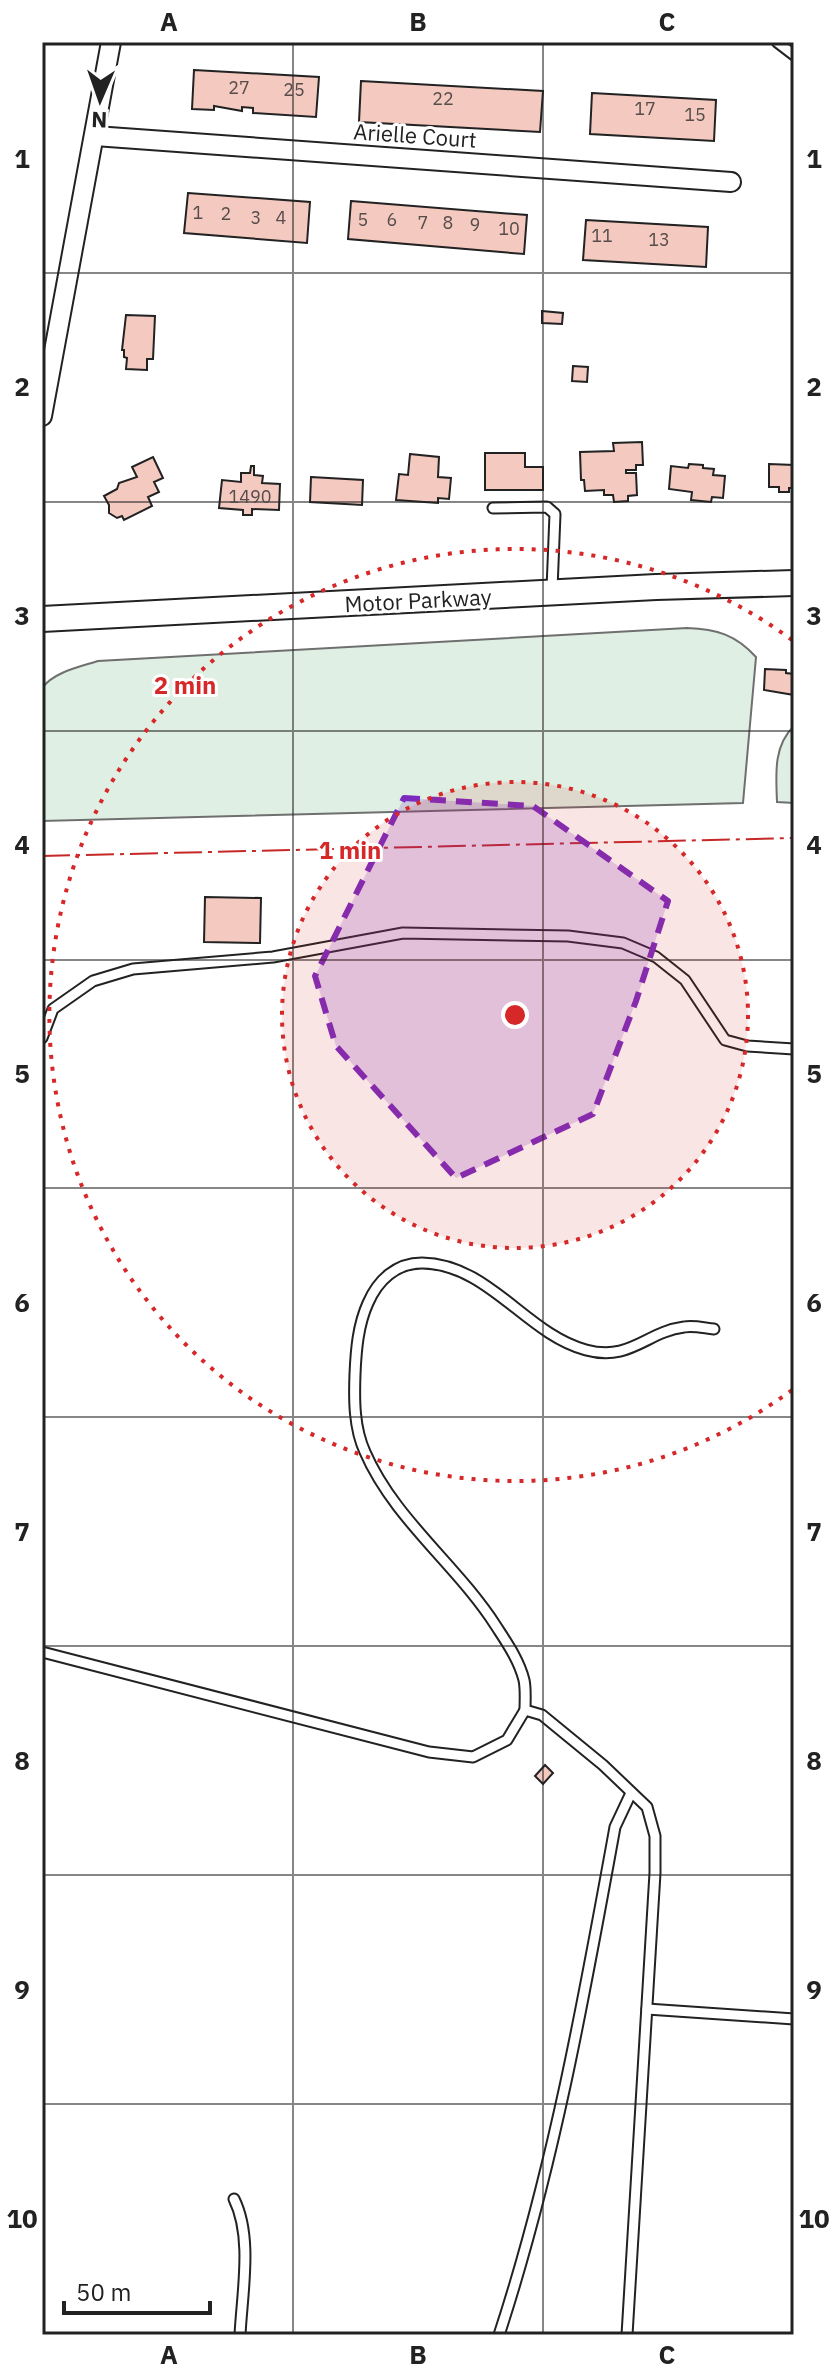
<svg xmlns="http://www.w3.org/2000/svg" width="836" height="2377" viewBox="0 0 836 2377" font-family="'IBM Plex Sans',sans-serif">
	<style>
		.green { fill: #e0efe3; stroke: #6f6f6f; stroke-width: 2 }
		.building { fill: #f3c9c0; stroke: #222; stroke-width: 2 }
		.lines { fill: none; stroke-linecap: round; stroke-linejoin: round }
		.service-casing { stroke: #222; stroke-width: 13 }
		.minor-casing { stroke: #222; stroke-width: 22 }
		.secondary-casing { stroke: #222; stroke-width: 28 }
		.service { stroke: #fff; stroke-width: 9 }
		.minor { stroke: #fff; stroke-width: 18 }
		.secondary { stroke: #fff; stroke-width: 24 }
		.power { stroke: #c62828; stroke-width: 2; stroke-dasharray: 28 6 4 6; stroke-linecap: butt }
		.marked { fill: #7b2cbf; fill-opacity: 0.2; stroke: #7b2cbf; stroke-width: 6; stroke-dasharray: 16 10; stroke-linejoin: round }
		.grid { fill: none; stroke: #222; stroke-width: 2; stroke-opacity: 0.55 }
		.ring { fill: none; stroke: #d62828; stroke-width: 4; stroke-dasharray: 4 8 }
		.labels { text-anchor: middle; dominant-baseline: central; stroke-width: 6; stroke-linejoin: round; paint-order: stroke }
		.number-label { font-size: 18px; fill: #564c4a }
		.street-label { font-size: 22px; fill: #222; stroke: #fff }
		.centre { fill: #d62828; stroke: #fff; stroke-width: 4 }
		.ring-label { font-size: 24px; text-anchor: middle; font-weight: bold; fill: #d62828; stroke: #fff; stroke-width: 6; stroke-linejoin: round; paint-order: stroke }
		.neatline { fill: none; stroke: #222; stroke-width: 3 }
		.grid-label { font-size: 26px; text-anchor: middle; font-weight: bold; fill: #222 }
	</style>
	<rect width="100%" height="100%" fill="#fff"/>
	<!-- green -->
	<g class="green">
		<path d="M687,628c30,1 49,7 69,29l-13,146 -701,18v-133c12,-16 37,-21 56,-27z"/>
		<path d="M794,726v77l-17,-1c-1,-27 -4,-56 17,-76z"/>
	</g>
	<!-- building -->
	<g class="building">
		<polygon points="194,70 319,77 316,117 253,113 253,108 242,107 242,111 214,106 214,110 192,109"/>
		<polygon points="361,81 543,91 540,132 359,122"/>
		<polygon points="592,93 716,100 714,141 590,134"/>
		<polygon points="188,193 310,202 307,243 184,233"/>
		<polygon points="351,201 527,215 524,254 348,239"/>
		<polygon points="586,220 708,227 706,267 583,260"/>
		<polygon points="542,311 563,313 562,324 542,323"/>
		<polygon points="126,315 155,316 153,359 147,359 147,370 126,369 127,358 124,357 124,350 122,350"/>
		<polygon points="573,366 588,367 587,382 572,381"/>
		<polygon points="642,442 643,465 636,465 636,470 626,470 626,473 636,473 637,495 628,496 628,501 614,502 613,495 604,495 604,490 585,491 584,480 581,480 580,452 614,451 613,443"/>
		<polygon points="485,453 525,453 525,467 543,467 543,490 485,490"/>
		<polygon points="410,454 439,457 438,477 451,478 449,499 438,498 438,503 396,500 399,474 408,475"/>
		<polygon points="153,457 163,478 154,482 159,492 148,497 152,506 124,520 122,516 117,518 109,513 109,505 104,496 117,489 119,483 137,477 132,467"/>
		<polygon points="689,464 703,465 703,468 714,469 713,475 725,476 723,498 712,497 711,502 691,500 692,492 669,489 671,466 688,468"/>
		<polygon points="769,464 794,465 794,488 789,488 789,492 779,492 779,487 769,487"/>
		<polygon points="251,466 254,466 254,475 263,476 262,483 280,484 279,510 252,509 252,515 243,515 243,510 219,508 222,480 241,482 241,473 250,473"/>
		<polygon points="311,477 363,480 362,505 310,502"/>
		<polygon points="765,669 786,670 786,673 794,674 794,695 764,690"/>
		<polygon points="205,897 261,898 260,943 204,942"/>
		<polygon points="545,1765 553,1773 543,1784 535,1776"/>
	</g>
	<g class="lines">
		<defs>
			<g id="service">
				<polyline points="777,42 794,55"/>
				<polyline points="493,508 547,507 555,514 552,589"/>
				<polyline points="42,1038 53,1009 93,981 133,969 273,957 403,933 568,936 623,943 656,957 685,980 725,1040 747,1046 794,1049"/>
				<polyline points="42,1652 429,1752 473,1757 507,1740 525,1710"/>
				<polyline points="647,2009 794,2019"/>
				<path d="M234,2199c19,38 8,94 6,136"/>
				<path d="M499,2335c54,-165 85,-337 116,-508l16,-34"/>
				<path d="M627,2335l28,-462v-37l-8,-29 -44,-42 -61,-50 -17,-5c0,-9 1,-21 -1,-30 -5,-20 -17,-37 -28,-54 -39,-61 -102,-107 -131,-174 -11,-24 -11,-52 -10,-78 1,-24 3,-49 13,-71 10,-23 28,-40 54,-40 67,1 104,71 164,87 44,12 60,-18 98,-23 9,-2 20,1 30,2"/>
			</g>
			<g id="minor">
				<polyline points="95,136 731,182"/>
				<polyline points="42,416 111,42"/>
			</g>
			<polyline id="secondary" points="42,619 656,587 794,583"/>
		</defs>
		<!-- service casing -->
		<use href="#service" class="service-casing"/>
		<!-- minor casing -->
		<use href="#minor" class="minor-casing"/>
		<!-- secondary casing -->
		<use href="#secondary" class="secondary-casing"/>
		<!-- service -->
		<use href="#service" class="service"/>
		<!-- minor -->
		<use href="#minor" class="minor"/>
		<!-- secondary -->
		<use href="#secondary" class="secondary"/>
		<!-- power -->
		<polyline class="power" points="42,856 794,838"/>
	</g>
	<!-- marked area -->
	<path class="marked" d="M404,798l129,8 135,95 -32,100 -43,113 -137,64 -120,-132 -21,-70z"/>
	<!-- grid -->
	<path class="grid" d="M293,42v2293M543,42v2293M42,273h752M42,502h752M42,731h752M42,960h752M42,1188h752M42,1417h752M42,1646h752M42,1875h752M42,2104h752"/>
	<!-- distance rings -->
	<circle cx="515" cy="1015" r="233" fill="#d62828" fill-opacity=".12"/>
	<g class="ring">
		<circle cx="515" cy="1015" r="233"/>
		<path d="M792 1390A466 466 0 1 1 792 640"/>
	</g>
	<g class="labels">
		<!-- number labels -->
		<g class="number-label">
			<text x="239" y="87">27</text>
			<text x="294" y="89">25</text>
			<text x="443" y="98">22</text>
			<text x="645" y="108">17</text>
			<text x="695" y="114">15</text>
			<text x="198" y="212">1</text>
			<text x="226" y="213">2</text>
			<text x="256" y="217">3</text>
			<text x="281" y="217">4</text>
			<text x="363" y="219">5</text>
			<text x="392" y="219">6</text>
			<text x="423" y="222">7</text>
			<text x="448" y="222">8</text>
			<text x="475" y="224">9</text>
			<text x="509" y="228">10</text>
			<text x="602" y="235">11</text>
			<text x="659" y="239">13</text>
			<text x="250" y="496">1490</text>
		</g>
		<!-- street labels -->
		<g class="street-label">
			<text transform="translate(415 135) rotate(4)">Arielle Court</text>
			<text transform="translate(418 600) rotate(-3)">Motor Parkway</text>
		</g>
	</g>
	<circle cx="515" cy="1015" r="12" class="centre"/>
	<g class="ring-label">
		<text x="185" y="694">2 min</text>
		<text x="350" y="859">1 min</text>
	</g>
	<!-- border -->
	<rect width="836" height="2377" fill="none" stroke="#ffffff" stroke-width="88"/>
	<!-- north arrow -->
	<g transform="translate(100 100) rotate(182)" stroke="#ffffff" stroke-width="6" paint-order="stroke">
	<path d="M0-6L14 30L0 20L-14 30Z" fill="#222222"/>
	<text y="-12" font-size="22" font-weight="bold" text-anchor="middle" fill="#222222">N</text>
	</g>
	<!-- scale -->
	<path d="M64 2301v12h146v-12" fill="none" stroke="#222222" stroke-width="4"/>
	<text x="76" y="2301" font-size="24" fill="#222222" stroke="#ffffff" stroke-width="6" paint-order="stroke">50 m</text>
	<rect x="44" y="44" width="748" height="2289" class="neatline"/>
	<g class="grid-label">
		<text x="169" y="31">A</text>
		<text x="418" y="31">B</text>
		<text x="667" y="31">C</text>
		<text x="22" y="168">1</text>
		<text x="814" y="168">1</text>
		<text x="22" y="396">2</text>
		<text x="814" y="396">2</text>
		<text x="22" y="625">3</text>
		<text x="814" y="625">3</text>
		<text x="22" y="854">4</text>
		<text x="814" y="854">4</text>
		<text x="22" y="1083">5</text>
		<text x="814" y="1083">5</text>
		<text x="22" y="1312">6</text>
		<text x="814" y="1312">6</text>
		<text x="22" y="1541">7</text>
		<text x="814" y="1541">7</text>
		<text x="22" y="1770">8</text>
		<text x="814" y="1770">8</text>
		<text x="22" y="1999">9</text>
		<text x="814" y="1999">9</text>
		<text x="22" y="2228">10</text>
		<text x="814" y="2228">10</text>
		<text x="169" y="2364">A</text>
		<text x="418" y="2364">B</text>
		<text x="667" y="2364">C</text>
	</g>
</svg>
